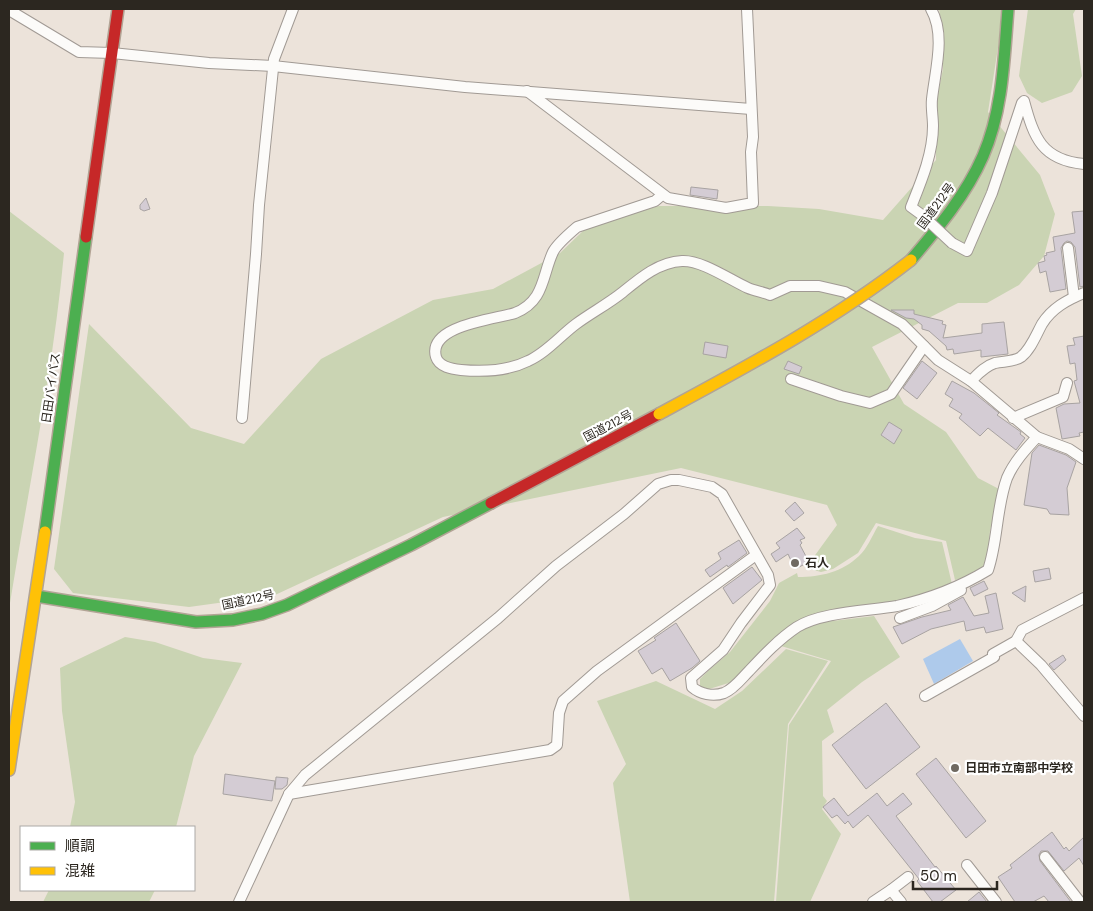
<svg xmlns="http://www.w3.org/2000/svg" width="1093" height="911" viewBox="0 0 1093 911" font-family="'DM Sans','Noto Sans JP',sans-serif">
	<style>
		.green { fill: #cad4b3 }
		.water { fill: #aecaeb }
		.building { fill: #d4ccd4; stroke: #a8a3a2 }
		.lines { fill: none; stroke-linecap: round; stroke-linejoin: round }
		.street-casing { stroke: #a19a94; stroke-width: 12 }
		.fast-casing { stroke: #b2a495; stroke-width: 14 }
		.slow-casing { stroke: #b2a495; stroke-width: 14 }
		.jam-casing { stroke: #b2a495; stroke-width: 14 }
		.street { stroke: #fcfbf9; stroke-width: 10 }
		.fast { stroke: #4caf50; stroke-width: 11 }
		.slow { stroke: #ffc107; stroke-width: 11 }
		.jam { stroke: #c62828; stroke-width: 11 }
		.street-bridge-casing { stroke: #a19a94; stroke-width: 12; stroke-linecap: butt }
		.slow-bridge-casing { stroke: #b2a495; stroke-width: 14; stroke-linecap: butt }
		.street-bridge { stroke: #fcfbf9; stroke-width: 10 }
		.slow-bridge { stroke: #ffc107; stroke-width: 11 }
		.poi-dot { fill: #6f6961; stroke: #fff; stroke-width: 2 }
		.labels { text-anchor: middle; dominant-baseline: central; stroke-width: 4.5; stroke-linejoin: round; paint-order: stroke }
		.street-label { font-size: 12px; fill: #2c2720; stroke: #fff }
		.poi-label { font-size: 12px; font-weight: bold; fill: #2c2720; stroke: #fff; text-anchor: start }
	</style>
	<rect width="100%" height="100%" fill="#ece3da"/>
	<!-- green -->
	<g class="green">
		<polygon points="939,9 1001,9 999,41 988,112 1040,175 1055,214 1044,256 1019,285 987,303 958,303 872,347 904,404 946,432 978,478 999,489 990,531 987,566 973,576 955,580 946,541 876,523 858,553 833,569 821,572 810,569 813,558 837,525 827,505 681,468 443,517 275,595 189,607 73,593 54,569 89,324 191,428 244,444 321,359 433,300 493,289 560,253 585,229 629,214 659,206 768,206 819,209 883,220 936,160 936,103 943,69 943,33"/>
		<polygon points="1028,9 1076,9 1073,14 1082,76 1072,92 1042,103 1027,93 1019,76"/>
		<path d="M9,211l55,42c-11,119 -36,237 -55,356z"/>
		<path d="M878,526l37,12 27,4 10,42 -8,4 -48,14 -83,14 -78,65 -29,9 -6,-4v-7l8,-8 22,-19 40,-51 9,-18 18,-10 1,4c23,0 44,-5 61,-21 8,-7 13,-20 19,-30z"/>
		<polygon points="874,616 900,657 862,682 827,710 834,732 822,741 823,796 827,801 822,809 841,834 810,902 776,902 789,725 831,661 781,646 800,630 816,623"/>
		<polygon points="125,637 155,642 203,658 242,663 194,756 176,827 70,827 75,802 62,711 60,668"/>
		<polygon points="786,649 828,661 788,724 774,902 630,902 613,783 626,764 597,701 656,681 715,709 742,691"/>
		<polygon points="49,890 155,890 149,902 43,902"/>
	</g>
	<!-- water -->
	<polygon class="water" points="960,639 973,661 934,684 923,659"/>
	<!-- building -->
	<g class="building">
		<polygon points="691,187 718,190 717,199 690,195"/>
		<polygon points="146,198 150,209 144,211 140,209 140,205"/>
		<polygon points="1084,211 1084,286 1080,287 1075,247 1071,242 1067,241 1064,243 1061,248 1066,289 1050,292 1046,271 1040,273 1038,263 1045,261 1044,256 1047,255 1046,253 1055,251 1053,237 1075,233 1072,212"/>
		<polygon points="891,310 914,310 914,314 943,321 942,324 946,325 943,338 982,333 982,324 1004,322 1008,354 981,357 981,350 954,354 953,349 947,350 946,346 929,331 922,329 922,325 914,319 906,318"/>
		<polygon points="1084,336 1084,432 1079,433 1080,436 1062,439 1056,408 1064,404 1080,403 1074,381 1077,380 1075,363 1070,364 1067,346 1075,345 1073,338"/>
		<polygon points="705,342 728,346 726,358 703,354"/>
		<polygon points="788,361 802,367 799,374 784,369"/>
		<polygon points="922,361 937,373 917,399 903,388"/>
		<polygon points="952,381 974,393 999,413 997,415 1021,432 1020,434 1025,438 1016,450 988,428 980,436 959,418 962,414 949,406 953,399 945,394"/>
		<polygon points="889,422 902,430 894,444 881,435"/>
		<polygon points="1039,445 1066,455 1076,462 1067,488 1069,515 1050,514 1047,509 1024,505 1032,453"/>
		<polygon points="795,502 804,513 794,521 785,511"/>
		<polygon points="797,528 805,538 800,540 802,543 800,545 809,562 797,568 796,566 794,567 788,554 776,562 771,554 780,548 776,543"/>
		<polygon points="739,540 747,553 728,567 727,565 710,577 705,570 721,559 718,553"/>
		<polygon points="752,567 762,580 733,604 723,588"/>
		<polygon points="1049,568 1051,579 1035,582 1033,571"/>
		<polygon points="984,581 988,589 974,596 970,588"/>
		<polygon points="1026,586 1025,602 1012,593"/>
		<polygon points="996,593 1003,629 986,633 984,627 966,631 964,621 931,629 902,644 893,627 922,617 951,610 948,605 963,597 974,616 989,613 985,596"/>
		<polygon points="676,623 700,661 692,668 670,681 662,668 652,674 638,651 656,640 654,638"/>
		<polygon points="1063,655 1066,660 1054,670 1049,664"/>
		<polygon points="886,703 920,747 866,789 832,745"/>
		<polygon points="936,758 986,821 966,838 916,774"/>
		<polygon points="225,774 275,781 272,801 223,794"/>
		<polygon points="276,777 288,778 287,785 282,789 275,789"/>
		<polygon points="877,793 887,806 903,793 912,804 896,816 935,867 936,866 956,890 940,902 933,902 917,881 919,879 868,815 853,828 848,821 845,824 837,815 832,818 823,807 834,798 848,816"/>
		<polygon points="1052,832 1064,849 1066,847 1069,851 1084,837 1084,866 1079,858 1064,871 1048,851 1041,851 1039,855 1040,861 1071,902 1049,902 1044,896 1033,902 1015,902 998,877 1012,868 1010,865"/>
		<polygon points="979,892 987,902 967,902"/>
	</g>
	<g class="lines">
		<defs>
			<g id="street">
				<polyline points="9,10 79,52 112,53 209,63 273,66 465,87 751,109"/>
				<polyline points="527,91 668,198 726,208 753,203 751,152 753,137 747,9"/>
				<path d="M662,195l-7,6 -78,26c-7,6 -20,17 -24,25 -11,23 -8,49 -38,61 -18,6 -88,12 -79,44 3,10 16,12 25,13 22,2 47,1 67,-9 18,-8 32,-25 48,-37 15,-11 32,-20 47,-32 17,-14 36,-30 59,-31 20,-1 48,19 66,27 7,3 15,4 22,7l20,-9h29l26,6 57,32 36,36 33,21 66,56 32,12 15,10"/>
				<path d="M922,215l-11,-8c10,-25 22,-53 22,-81 0,-9 -2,-18 -1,-27 3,-28 14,-64 -1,-90"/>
				<path d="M952,243l15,8 25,-58 30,-90 2,-2c10,37 18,59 60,63"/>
				<polyline points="1068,248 1074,297"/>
				<polyline points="791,379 841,396 870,403 891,394 924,346"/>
				<path d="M971,381c7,-7 14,-15 24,-18 9,-2 19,-1 26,-6 10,-8 15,-22 21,-33 10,-16 25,-24 42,-31"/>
				<polyline points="242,418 256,254 259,205 274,59 293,9"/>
				<polyline points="1013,418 1063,397 1067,383"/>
				<polyline points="900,618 932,606 961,590"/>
				<polyline points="1016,641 1041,665 1084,716"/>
				<polyline points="925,696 994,657 993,654 1016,641 1022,630 1084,598"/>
				<polyline points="289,794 550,750 557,745 559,713 563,701 597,671 756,555"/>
				<polyline points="1045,857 1080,902"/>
				<polyline points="967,865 996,902"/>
				<polyline points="891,890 908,877"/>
				<path d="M239,902l50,-108 16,-19 193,-157 58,-52 68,-52 34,-30 13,-4h8l33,7 10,7 46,81 2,10 -29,38 -18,27 -32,28 1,9c8,7 21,10 32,6 10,-4 18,-15 25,-22 15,-16 30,-32 48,-44 24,-15 71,-16 100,-21 32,-7 63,-19 91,-36 10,-29 8,-62 19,-92 7,-16 18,-28 30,-41"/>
				<polyline points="873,902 891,890 901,902"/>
			</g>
			<g id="fast">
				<path d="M911,260c27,-32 55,-65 72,-104 20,-46 21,-98 25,-147"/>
				<polyline points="45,532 86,237"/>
				<polyline points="36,596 196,622 233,620 262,614 287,605 411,545 491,503"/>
			</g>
			<polyline id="slow" points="9,770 45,532"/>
			<g id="jam">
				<polyline points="86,237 118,9"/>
				<polyline points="491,503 659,414"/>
			</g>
		</defs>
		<!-- street casing -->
		<use href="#street" class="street-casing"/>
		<!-- fast casing -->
		<use href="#fast" class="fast-casing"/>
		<!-- slow casing -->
		<use href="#slow" class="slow-casing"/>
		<!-- jam casing -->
		<use href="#jam" class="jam-casing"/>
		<!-- street -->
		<use href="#street" class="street"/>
		<!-- fast -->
		<use href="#fast" class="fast"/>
		<!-- slow -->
		<use href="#slow" class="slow"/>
		<!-- jam -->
		<use href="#jam" class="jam"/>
		<defs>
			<polyline id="street-bridge" points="922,215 952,243"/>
			<path id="slow-bridge" d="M659,414c87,-47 174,-93 252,-154"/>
		</defs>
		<!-- street-bridge casing -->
		<use href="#street-bridge" class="street-bridge-casing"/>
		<!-- slow-bridge casing -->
		<use href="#slow-bridge" class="slow-bridge-casing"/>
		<!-- street-bridge -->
		<use href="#street-bridge" class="street-bridge"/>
		<!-- slow-bridge -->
		<use href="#slow-bridge" class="slow-bridge"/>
	</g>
	<!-- markers -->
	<g class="poi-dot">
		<circle cx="795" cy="563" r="5"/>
		<circle cx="955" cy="768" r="5"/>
	</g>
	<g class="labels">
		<!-- street labels -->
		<g class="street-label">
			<text transform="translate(936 206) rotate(-54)">国道212号</text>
			<text transform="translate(51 388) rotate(-82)">日田バイパス</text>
			<text transform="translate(608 426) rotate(-28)">国道212号</text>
			<text transform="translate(248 600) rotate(-12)">国道212号</text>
		</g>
		<!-- poi labels -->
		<g class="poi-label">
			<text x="805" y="563">石人</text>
			<text x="965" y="768">日田市立南部中学校</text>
		</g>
	</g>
	<!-- border -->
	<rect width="1093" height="911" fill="none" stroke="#2c2720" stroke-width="20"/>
	<!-- legend -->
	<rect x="20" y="826" width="175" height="65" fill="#ffffff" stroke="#aba9a6"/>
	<rect x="30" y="842" width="25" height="8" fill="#4caf50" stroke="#aba9a6"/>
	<text x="65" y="851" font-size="15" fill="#2c2720">順調</text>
	<rect x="30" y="867" width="25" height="8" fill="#ffc107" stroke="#aba9a6"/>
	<text x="65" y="876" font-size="15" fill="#2c2720">混雑</text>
	<!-- scale -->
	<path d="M913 881v8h84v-8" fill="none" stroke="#2c2720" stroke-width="2.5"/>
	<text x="920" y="881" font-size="15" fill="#2c2720" stroke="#ffffff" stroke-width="4" paint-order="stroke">50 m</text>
</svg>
